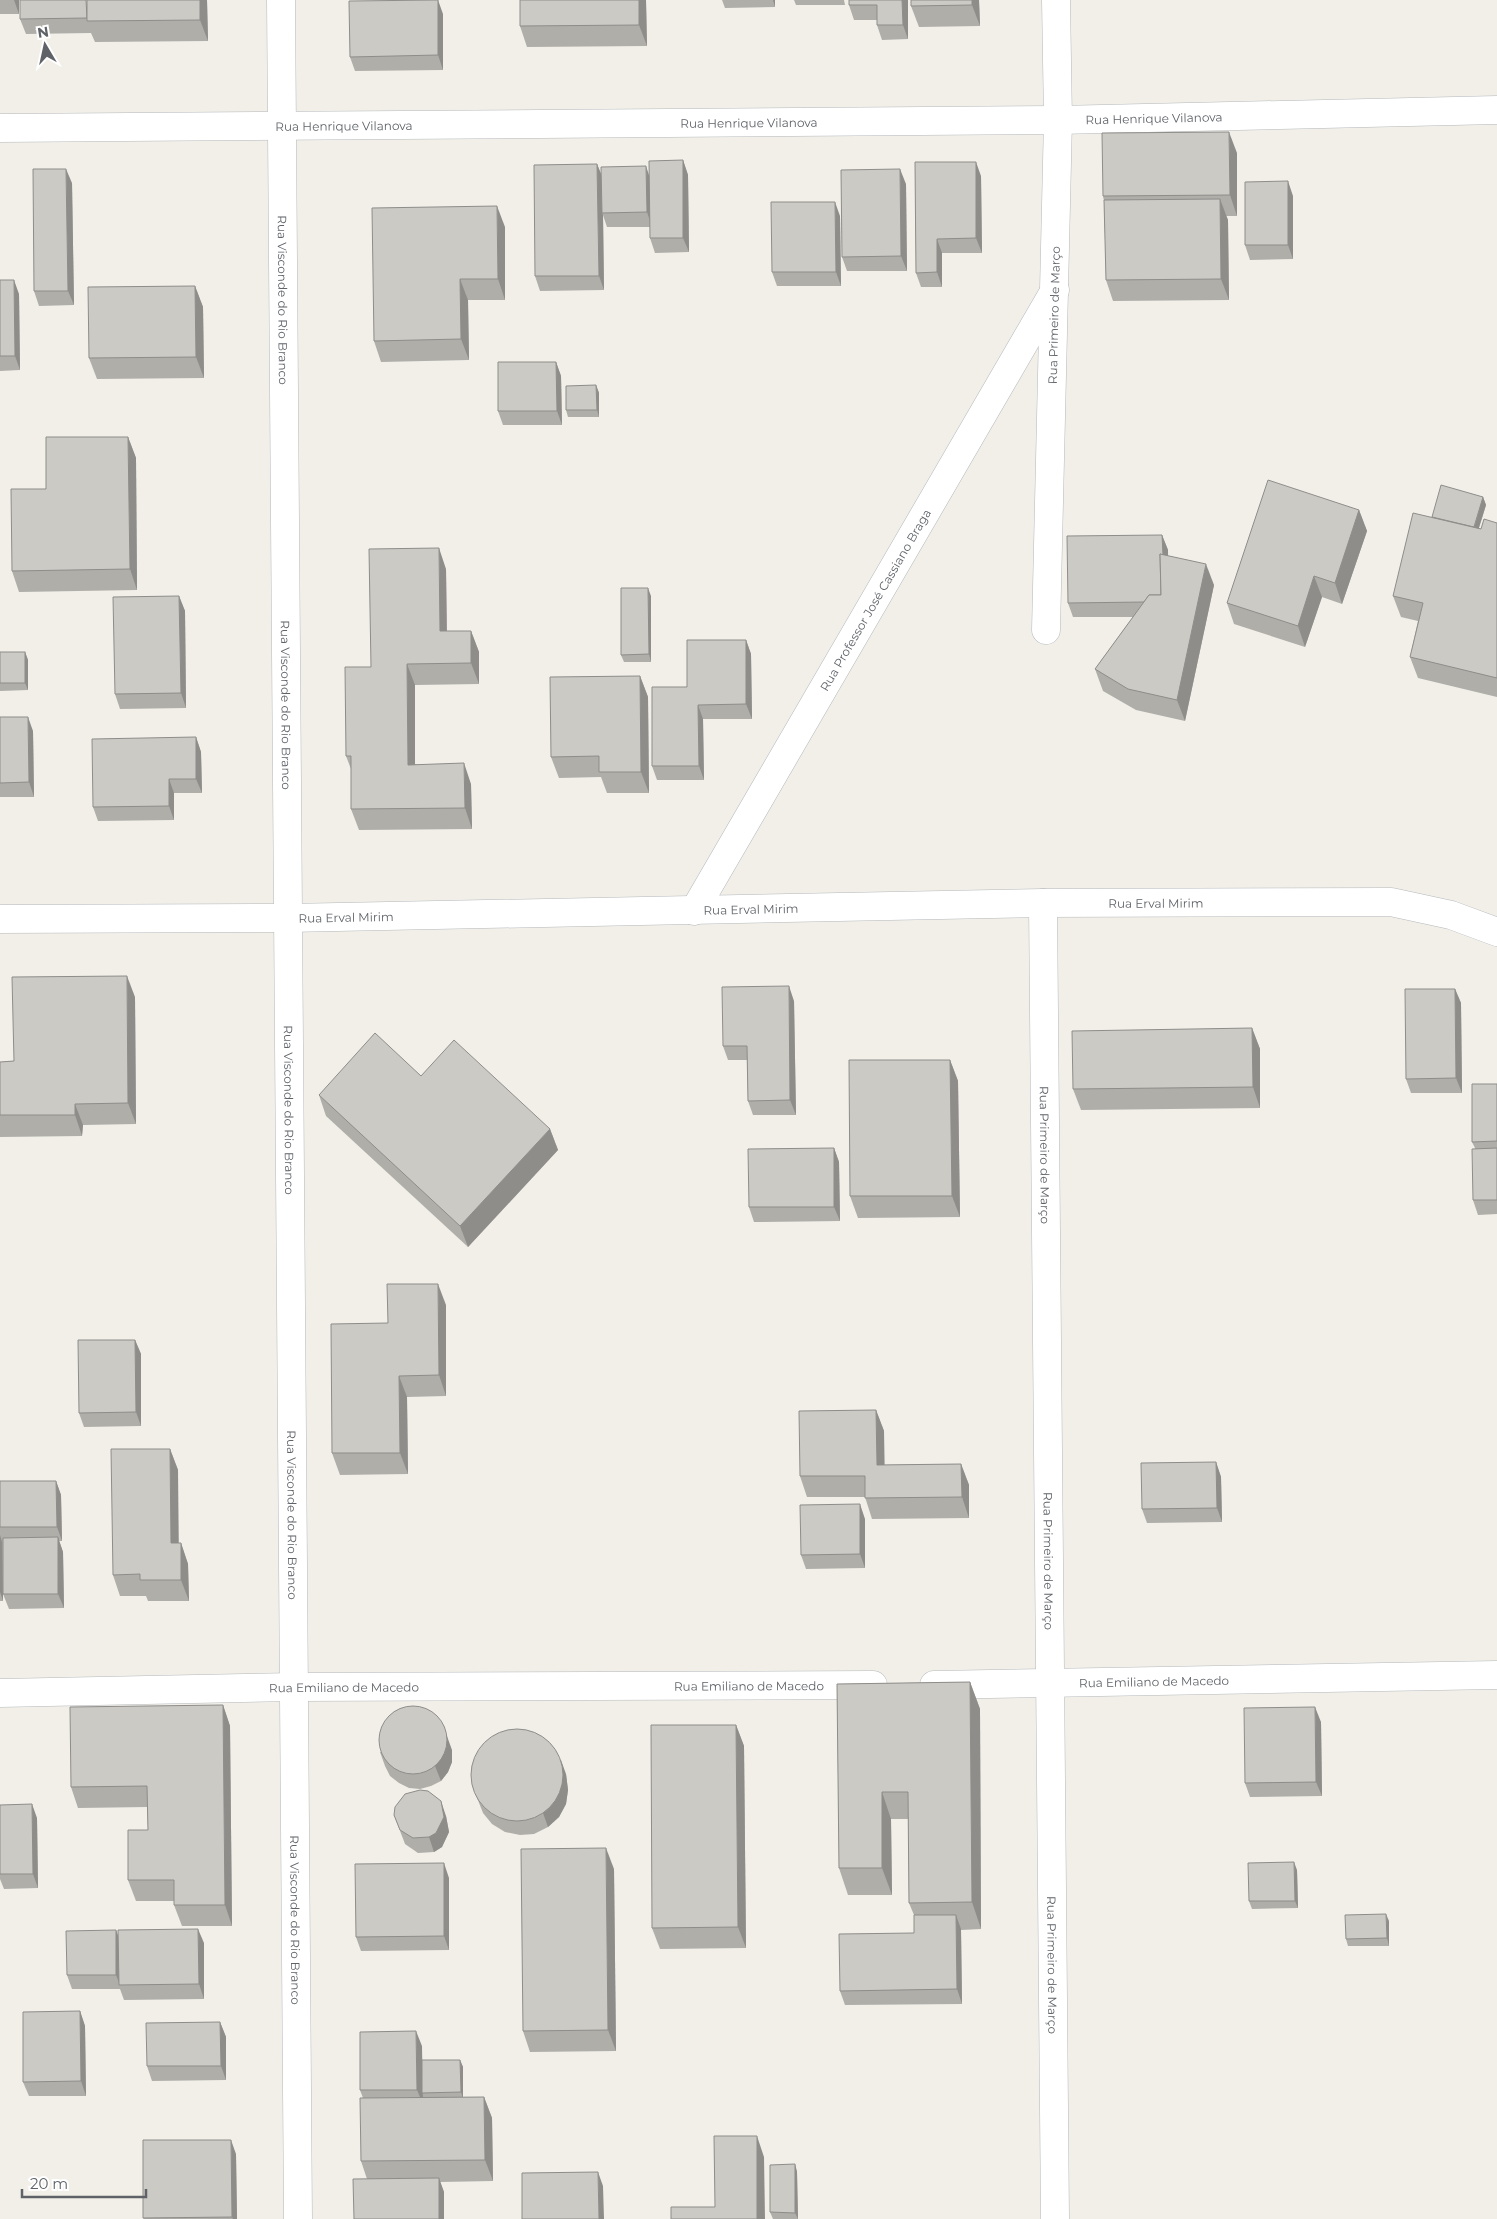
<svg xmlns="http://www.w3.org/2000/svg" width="1497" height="2219" viewBox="0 0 1497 2219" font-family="Montserrat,sans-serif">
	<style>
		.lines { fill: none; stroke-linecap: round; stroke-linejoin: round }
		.minor-casing { stroke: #b5b8bc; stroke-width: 29 }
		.minor { stroke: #fff; stroke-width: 28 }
		.wall { fill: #afaea9 }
		.shaded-wall { fill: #8f8d8a }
		.building { fill: #cccac5; stroke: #8f8d8a }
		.labels { text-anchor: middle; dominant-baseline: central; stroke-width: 4.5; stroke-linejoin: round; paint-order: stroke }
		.street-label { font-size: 12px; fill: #5f6368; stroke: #fff }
	</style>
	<rect width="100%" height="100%" fill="#f1efe8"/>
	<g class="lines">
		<defs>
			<g id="minor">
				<path id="s1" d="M281,0l17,2219"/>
				<path id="s2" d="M0,128l1058,-8 439,-10"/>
				<path id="s3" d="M1046,630l12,-510 -2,-120"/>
				<path id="s4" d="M1043,903l12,1316"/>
				<path id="s5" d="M694,911l361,-621"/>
				<path id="s6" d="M0,919l288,-1 755,-15 348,-1 60,13 46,17"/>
				<path id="s7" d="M934,1685l563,-10"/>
				<path id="s8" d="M0,1693l295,-6 578,-2"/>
			</g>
		</defs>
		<!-- minor casing -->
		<use href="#minor" class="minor-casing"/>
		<!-- minor -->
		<use href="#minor" class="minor"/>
	</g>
	<!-- wall -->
	<g class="wall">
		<rect x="0" y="0" width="19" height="14"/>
		<polygon points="207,0 208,41 95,42 91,33 26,34 20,19"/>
		<polygon points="520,0 646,0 647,46 527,47 520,26"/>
		<polygon points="722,0 775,0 775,7 725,8"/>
		<polygon points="794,0 844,0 845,5 796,5"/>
		<polygon points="908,0 908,39 882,40 877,25 877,20 854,20 849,5"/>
		<polygon points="979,0 980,26 919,27 911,6"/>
		<polygon points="443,14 443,70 355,71 350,57"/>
		<polygon points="1237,153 1237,216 1226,216 1228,220 1229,300 1113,301 1106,280 1104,201 1103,196"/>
		<polygon points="683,160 688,175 689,252 655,253 650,238 650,227 607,227 603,215 604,290 540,291 535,276 597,164 602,176 650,176"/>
		<polygon points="915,162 981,176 982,253 942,253 942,287 921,287 916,273"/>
		<polygon points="72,183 74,305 39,306 34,291"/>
		<polygon points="906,184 907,271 847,271 842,257"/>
		<polygon points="1293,196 1293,259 1250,260 1245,245"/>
		<polygon points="840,216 841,286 777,286 772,272"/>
		<polygon points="505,227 505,300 468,300 469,360 381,362 374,341"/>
		<polygon points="0,280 19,294 20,370 0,371"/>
		<polygon points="195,286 203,307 204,378 97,379 89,358"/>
		<polygon points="556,362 561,376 562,425 503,425 498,411"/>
		<polygon points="596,385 599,393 599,417 568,417 566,410"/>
		<polygon points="128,437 136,458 137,590 19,592 12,571 46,489"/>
		<polygon points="1483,497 1486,505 1479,528 1481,529 1497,523 1497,697 1418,678 1410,657 1418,621 1401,617 1393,596 1432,517"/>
		<polygon points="1359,510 1367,531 1342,604 1322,597 1305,647 1234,624 1227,603"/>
		<polygon points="1162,535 1168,550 1168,556 1214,585 1185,721 1136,710 1103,691 1095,669 1133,617 1073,617 1068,603"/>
		<polygon points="446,569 447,631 471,631 479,652 479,684 415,685 415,764 471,784 472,829 359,830 351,809 351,769 346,756 371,667"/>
		<polygon points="179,596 185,611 186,708 120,709 115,694"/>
		<polygon points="651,596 651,662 624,662 621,655"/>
		<polygon points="746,640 751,654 752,719 703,719 704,780 657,780 652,766 687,687"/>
		<polygon points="0,652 25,652 28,660 28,690 0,691"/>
		<polygon points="640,676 648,697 649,793 607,793 601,777 559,778 551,757"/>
		<polygon points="0,717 33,731 34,797 0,797"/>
		<polygon points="196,737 201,752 202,793 174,793 174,820 98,821 93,807"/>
		<polygon points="1455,989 1461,1003 1462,1093 1411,1093 1406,1079"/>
		<polygon points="135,997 136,1124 83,1125 82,1136 0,1137 0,1062 14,1061"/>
		<polygon points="794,1001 796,1115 753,1115 748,1101 747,1060 728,1060 723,1046"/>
		<polygon points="1252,1028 1260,1049 1260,1108 1081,1110 1073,1089"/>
		<polygon points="950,1060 958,1081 960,1217 858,1218 850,1196"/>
		<polygon points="421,1076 550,1129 558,1150 468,1247 326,1116 319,1095"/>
		<polygon points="1497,1084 1497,1214 1478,1215 1473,1200 1475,1148 1472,1142"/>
		<polygon points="834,1148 839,1162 840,1221 754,1222 749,1207"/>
		<polygon points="446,1305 446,1396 407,1397 408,1474 340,1475 332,1453 388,1323"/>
		<polygon points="135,1340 141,1354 141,1426 84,1427 79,1413"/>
		<polygon points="876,1410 884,1431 884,1465 961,1464 969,1485 969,1518 872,1519 865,1497 807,1497 800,1476"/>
		<polygon points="170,1449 178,1470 178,1543 181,1543 188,1564 189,1601 148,1601 146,1596 120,1596 113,1575"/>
		<polygon points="1216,1462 1221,1477 1222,1522 1147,1523 1142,1509"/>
		<polygon points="0,1481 56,1481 61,1495 62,1541 59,1541 63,1552 64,1608 9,1609 3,1594 3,1542 3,1601 0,1601"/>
		<polygon points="865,1519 865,1568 806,1569 801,1555"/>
		<polygon points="970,1682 980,1709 981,1929 961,1930 962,2004 845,2005 840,1991 914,1933 914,1915 909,1903 908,1819 891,1819 892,1895 848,1895 839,1868 837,1684"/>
		<polygon points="223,1705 230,1726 232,1926 182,1926 174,1905 174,1901 136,1901 128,1880 148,1830 147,1807 78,1808 71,1787"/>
		<polygon points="1321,1722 1322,1796 1250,1797 1245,1783"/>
		<polygon points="736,1725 744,1746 746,1948 660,1949 652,1928"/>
		<polygon points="452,1750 452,1762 448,1772 441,1781 431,1786 420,1789 409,1788 399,1783 390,1776 385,1766 380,1752"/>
		<polygon points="566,1774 568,1790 566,1804 559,1817 548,1827 534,1834 520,1835 505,1832 492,1824 483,1813 472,1785"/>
		<polygon points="0,1805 37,1818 38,1888 4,1889 0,1879"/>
		<polygon points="394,1815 446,1816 449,1832 442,1847 434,1852 418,1853 405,1844"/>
		<polygon points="614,1869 616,2051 530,2052 523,2031"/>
		<polygon points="1297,1870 1298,1908 1252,1909 1249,1901"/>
		<polygon points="449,1878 449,1950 361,1951 356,1937"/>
		<polygon points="1389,1921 1389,1946 1348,1946 1346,1939"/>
		<polygon points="116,1930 118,1935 204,1943 204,1999 124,2000 120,1989 72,1989 67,1975"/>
		<polygon points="80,2011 85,2026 86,2096 29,2096 23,2082"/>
		<polygon points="220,2022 226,2037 226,2080 152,2081 147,2066"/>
		<polygon points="422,2046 422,2060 460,2060 463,2067 463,2097 484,2097 492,2118 493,2181 440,2182 444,2192 444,2219 354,2219 367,2179 361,2161 363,2098 360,2090"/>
		<polygon points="236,2154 237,2219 144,2219 143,2218"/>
		<polygon points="795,2164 797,2172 798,2219 773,2219 770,2212"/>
	</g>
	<!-- shaded-wall -->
	<g class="shaded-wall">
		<polygon points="14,0 19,0 19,14"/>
		<polygon points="200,0 207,0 208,41 200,20"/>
		<polygon points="438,0 443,14 443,70 438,55"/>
		<polygon points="639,0 646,0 647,46 639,25"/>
		<polygon points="773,0 775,0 775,7"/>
		<polygon points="902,0 908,0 908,39 903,25"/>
		<polygon points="972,0 979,0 980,26 972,5"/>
		<polygon points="1229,132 1237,153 1237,216 1230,195"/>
		<polygon points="683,160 688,175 689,252 683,238"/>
		<polygon points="976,162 981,176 982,253 976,238"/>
		<polygon points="597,164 603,179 602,213 603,215 604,290 599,276"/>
		<polygon points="646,166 651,181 652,227 647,212"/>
		<polygon points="66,169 72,183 74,305 68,291"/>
		<polygon points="900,169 906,184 907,271 901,256"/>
		<polygon points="1288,181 1293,196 1293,259 1288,245"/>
		<polygon points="1220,199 1228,220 1229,300 1221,279"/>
		<polygon points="835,202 840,216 841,286 836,272"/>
		<polygon points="497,206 505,227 505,300 498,279"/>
		<polygon points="937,239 942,253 942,287 937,272"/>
		<polygon points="460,279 468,300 469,360 461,339"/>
		<polygon points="14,280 19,294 20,370 15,356"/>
		<polygon points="195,286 203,307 204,378 196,357"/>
		<polygon points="556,362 561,376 562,425 557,411"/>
		<polygon points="596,385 599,393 599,417 597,410"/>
		<polygon points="128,437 136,458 137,590 130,569"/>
		<polygon points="1483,497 1486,505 1475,540 1473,532"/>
		<polygon points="1359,510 1367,531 1342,604 1335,583"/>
		<polygon points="1162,535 1168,550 1169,617 1163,602"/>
		<polygon points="439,548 446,569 447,652 440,631"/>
		<polygon points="1206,564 1214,585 1185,721 1177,700"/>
		<polygon points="1314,576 1322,597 1305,647 1298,626"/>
		<polygon points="648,588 651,596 651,662 649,654"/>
		<polygon points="179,596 185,611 186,708 181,693"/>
		<polygon points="471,631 479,652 479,684 471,663"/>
		<polygon points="746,640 751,654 752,719 746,704"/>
		<polygon points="25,652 28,660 28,690 25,683"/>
		<polygon points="407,664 415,685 415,786 408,765"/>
		<polygon points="640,676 648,697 649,793 641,772"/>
		<polygon points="698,705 703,719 704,780 699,766"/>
		<polygon points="28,717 33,731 34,797 29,782"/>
		<polygon points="196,737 201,752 202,793 196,779"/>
		<polygon points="464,763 471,784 472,829 465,808"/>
		<polygon points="169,779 174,793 174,820 169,806"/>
		<polygon points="127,976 135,997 136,1124 128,1103"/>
		<polygon points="789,986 794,1001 796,1115 790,1100"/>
		<polygon points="1455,989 1461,1003 1462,1093 1456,1078"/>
		<polygon points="1252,1028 1260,1049 1260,1108 1253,1087"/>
		<polygon points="950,1060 958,1081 960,1217 952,1196"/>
		<polygon points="75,1104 83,1125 82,1136 75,1115"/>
		<polygon points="550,1129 558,1150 468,1247 460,1226"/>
		<polygon points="834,1148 839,1162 840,1221 834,1207"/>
		<polygon points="438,1284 446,1305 446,1396 439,1375"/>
		<polygon points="135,1340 141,1354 141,1426 136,1412"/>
		<polygon points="399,1376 407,1397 408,1474 400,1453"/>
		<polygon points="876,1410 884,1431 885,1486 877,1465"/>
		<polygon points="170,1449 178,1470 179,1564 171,1543"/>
		<polygon points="1216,1462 1221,1477 1222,1522 1217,1508"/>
		<polygon points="961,1464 969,1485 969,1518 962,1497"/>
		<polygon points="56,1481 61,1495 62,1541 57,1527"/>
		<polygon points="860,1504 865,1519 865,1568 860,1554"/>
		<polygon points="0,1535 2,1542 3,1601 0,1592"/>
		<polygon points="58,1537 63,1552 64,1608 58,1594"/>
		<polygon points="181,1543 188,1564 189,1601 181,1580"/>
		<polygon points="970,1682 980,1709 981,1929 972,1902"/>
		<polygon points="223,1705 230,1726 232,1926 225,1905"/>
		<polygon points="1315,1707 1321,1722 1322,1796 1316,1782"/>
		<polygon points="443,1725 452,1750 452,1762 448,1772 441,1781 435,1766"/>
		<polygon points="736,1725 744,1746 746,1948 738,1927"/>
		<polygon points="561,1760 566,1774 568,1790 566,1804 559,1817 548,1827 543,1813"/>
		<polygon points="882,1792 891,1819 892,1895 882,1868"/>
		<polygon points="441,1801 446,1816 449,1832 442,1847 434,1852 429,1837"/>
		<polygon points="32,1804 37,1818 38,1888 33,1874"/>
		<polygon points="606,1848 614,1869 616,2051 608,2030"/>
		<polygon points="1294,1862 1297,1870 1298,1908 1295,1901"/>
		<polygon points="444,1863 449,1878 449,1950 444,1936"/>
		<polygon points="1386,1914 1389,1921 1389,1946 1387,1938"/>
		<polygon points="956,1915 961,1929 962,2004 957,1989"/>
		<polygon points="198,1929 204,1943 204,1999 199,1984"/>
		<polygon points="116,1930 121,1945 120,1985 116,1975"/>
		<polygon points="80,2011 85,2026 86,2096 81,2081"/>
		<polygon points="220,2022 226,2037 226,2080 221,2066"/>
		<polygon points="416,2031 422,2046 423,2104 417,2090"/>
		<polygon points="460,2060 463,2067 463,2099 461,2092"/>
		<polygon points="484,2097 492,2118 493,2181 485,2160"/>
		<polygon points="757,2136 764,2157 765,2219 757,2219"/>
		<polygon points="231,2140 236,2154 237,2219 233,2219 232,2217"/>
		<polygon points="795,2164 797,2172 798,2219 795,2213"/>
		<polygon points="598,2172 603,2186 604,2219 599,2219"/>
		<polygon points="439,2178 444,2192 444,2219 439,2219"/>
	</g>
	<!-- building -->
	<g class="building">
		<polygon points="20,0 86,0 87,18 20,19"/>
		<polygon points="87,0 200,0 200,20 87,21"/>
		<polygon points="438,0 438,55 350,57 349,1"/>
		<polygon points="520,0 639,0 639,25 520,26"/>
		<polygon points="849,0 902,0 903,25 877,25 877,5 849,5"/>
		<polygon points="911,0 972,0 972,5 911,6"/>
		<polygon points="1229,132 1230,195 1103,196 1102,133"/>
		<polygon points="683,160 683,238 650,238 649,161"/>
		<polygon points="915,162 976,162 976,238 937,239 937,272 916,273"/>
		<polygon points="597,164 599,276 535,276 534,165"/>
		<polygon points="646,166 647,212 602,213 601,167"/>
		<polygon points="33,169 66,169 68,291 34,291"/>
		<polygon points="900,169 901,256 842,257 841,170"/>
		<polygon points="1288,181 1288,245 1245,245 1245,182"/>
		<polygon points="1220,199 1221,279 1106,280 1104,200"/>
		<polygon points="771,202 835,202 836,272 772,272"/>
		<polygon points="497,206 498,279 460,279 461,339 374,341 372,208"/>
		<polygon points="0,280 14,280 15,356 0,356"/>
		<polygon points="195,286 196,357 89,358 88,287"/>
		<polygon points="498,362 556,362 557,411 498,411"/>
		<polygon points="596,385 597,410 566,410 566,386"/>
		<polygon points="46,437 128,437 130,569 12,571 11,489 46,489"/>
		<polygon points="1268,480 1359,510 1335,583 1314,576 1298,626 1227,603"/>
		<polygon points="1441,485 1483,497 1474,527 1432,517"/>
		<polygon points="1413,513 1481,529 1484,519 1497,523 1497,678 1410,657 1423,603 1393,596"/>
		<polygon points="1162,535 1163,555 1160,554 1161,595 1149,595 1144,602 1068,603 1067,536"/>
		<polygon points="439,548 440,631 471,631 471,663 407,664 408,765 464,763 465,808 351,809 351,756 346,756 345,667 371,667 369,549"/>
		<polygon points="1160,554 1206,564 1177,700 1128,689 1095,669 1149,595 1161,595"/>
		<polygon points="621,588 648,588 649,654 621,655"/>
		<polygon points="179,596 181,693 115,694 113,597"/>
		<polygon points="687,640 746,640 746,704 698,705 699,766 652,766 652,687 687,687"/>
		<rect x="0" y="652" width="25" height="31"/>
		<polygon points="640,676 641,772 599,772 599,756 551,757 550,677"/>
		<polygon points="0,717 28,717 29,782 0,783"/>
		<polygon points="196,737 196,779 169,779 169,806 93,807 92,739"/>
		<polygon points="127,976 128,1103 75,1104 75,1115 0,1115 0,1062 14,1061 12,977"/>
		<polygon points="789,986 790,1100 748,1101 747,1046 723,1046 722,987"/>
		<polygon points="1405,989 1455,989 1456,1078 1406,1079"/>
		<polygon points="1252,1028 1253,1087 1073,1089 1072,1031"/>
		<polygon points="375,1033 421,1076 454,1040 550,1129 460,1226 319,1095"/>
		<polygon points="849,1060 950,1060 952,1196 850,1196"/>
		<polygon points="1472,1084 1497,1084 1497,1141 1472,1142"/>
		<polygon points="834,1148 834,1207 749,1207 748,1149"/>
		<polygon points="1497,1148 1497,1200 1473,1200 1472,1149"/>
		<polygon points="387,1284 438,1284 439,1375 399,1376 400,1453 332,1453 331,1324 388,1323"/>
		<polygon points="78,1340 135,1340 136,1412 79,1413"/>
		<polygon points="876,1410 877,1465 961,1464 962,1497 865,1498 865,1476 800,1476 799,1411"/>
		<polygon points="111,1449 170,1449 171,1543 181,1543 181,1580 140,1580 140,1574 113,1575"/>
		<polygon points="1216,1462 1217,1508 1142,1509 1141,1463"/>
		<polygon points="0,1481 56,1481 57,1527 0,1527"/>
		<polygon points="860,1504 860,1554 801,1555 800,1505"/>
		<polygon points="58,1537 58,1594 3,1594 3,1538"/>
		<polygon points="970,1682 972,1902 909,1903 908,1792 882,1792 882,1868 839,1868 837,1684"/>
		<polygon points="223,1705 225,1905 174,1905 174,1880 128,1880 128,1830 148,1830 147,1786 71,1787 70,1707"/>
		<circle cx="413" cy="1740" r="34"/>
		<polygon points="1315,1707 1316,1782 1245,1783 1244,1708"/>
		<polygon points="651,1725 736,1725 738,1927 652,1928"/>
		<circle cx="517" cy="1775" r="46"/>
		<polygon points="420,1790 428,1791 441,1801 444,1817 436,1833 429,1837 413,1838 400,1830 394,1815 395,1807 405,1794"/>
		<polygon points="32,1804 33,1874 0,1874 0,1805"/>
		<polygon points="606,1848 608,2030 523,2031 521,1849"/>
		<polygon points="1294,1862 1295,1901 1249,1901 1248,1863"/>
		<polygon points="444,1863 444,1936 356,1937 355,1864"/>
		<polygon points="1386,1914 1387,1938 1346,1939 1345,1915"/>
		<polygon points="914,1915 956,1915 957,1989 840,1991 839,1934 914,1933"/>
		<polygon points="198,1929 199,1984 119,1985 118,1930"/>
		<polygon points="116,1930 116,1975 67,1975 66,1931"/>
		<polygon points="80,2011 81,2081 23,2082 23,2012"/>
		<polygon points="220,2022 221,2066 147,2066 146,2023"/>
		<polygon points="416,2031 417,2090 360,2090 360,2032"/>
		<polygon points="422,2060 460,2060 461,2092 422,2093"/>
		<polygon points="484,2097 485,2160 361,2161 360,2098"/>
		<polygon points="714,2136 757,2136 757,2219 671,2219 671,2207 715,2207"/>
		<polygon points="143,2140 231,2140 232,2217 143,2218"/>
		<polygon points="795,2164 795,2213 770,2212 770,2165"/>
		<polygon points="598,2172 599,2219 522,2219 522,2173"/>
		<polygon points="439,2178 439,2219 354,2219 353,2179"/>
	</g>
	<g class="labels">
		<!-- street labels -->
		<g class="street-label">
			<text stroke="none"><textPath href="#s2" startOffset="1154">Rua Henrique Vilanova</textPath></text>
			<text stroke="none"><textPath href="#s2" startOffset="749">Rua Henrique Vilanova</textPath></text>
			<text stroke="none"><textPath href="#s2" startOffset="344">Rua Henrique Vilanova</textPath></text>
			<text stroke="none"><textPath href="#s1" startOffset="300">Rua Visconde do Rio Branco</textPath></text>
			<text stroke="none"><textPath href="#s3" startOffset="315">Rua Primeiro de Março</textPath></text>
			<text stroke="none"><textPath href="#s5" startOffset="360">Rua Professor José Cassiano Braga</textPath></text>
			<text stroke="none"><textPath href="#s1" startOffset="705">Rua Visconde do Rio Branco</textPath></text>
			<text stroke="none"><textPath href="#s6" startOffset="1156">Rua Erval Mirim</textPath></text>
			<text stroke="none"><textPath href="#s6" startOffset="751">Rua Erval Mirim</textPath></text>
			<text stroke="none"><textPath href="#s6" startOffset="346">Rua Erval Mirim</textPath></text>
			<text stroke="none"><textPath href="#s1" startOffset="1110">Rua Visconde do Rio Branco</textPath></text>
			<text stroke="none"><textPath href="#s4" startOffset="252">Rua Primeiro de Março</textPath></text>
			<text stroke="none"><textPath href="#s1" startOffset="1515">Rua Visconde do Rio Branco</textPath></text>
			<text stroke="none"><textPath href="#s4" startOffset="658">Rua Primeiro de Março</textPath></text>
			<text stroke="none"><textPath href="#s7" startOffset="220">Rua Emiliano de Macedo</textPath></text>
			<text stroke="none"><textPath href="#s8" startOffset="749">Rua Emiliano de Macedo</textPath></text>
			<text stroke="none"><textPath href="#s8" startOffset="344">Rua Emiliano de Macedo</textPath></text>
			<text stroke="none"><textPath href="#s1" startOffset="1920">Rua Visconde do Rio Branco</textPath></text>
			<text stroke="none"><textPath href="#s4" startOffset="1062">Rua Primeiro de Março</textPath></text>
		</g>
	</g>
	<!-- north arrow -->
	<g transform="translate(45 45) rotate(351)" stroke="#ffffff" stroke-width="4" paint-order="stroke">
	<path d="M0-4L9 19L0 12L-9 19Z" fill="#5f6368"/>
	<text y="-8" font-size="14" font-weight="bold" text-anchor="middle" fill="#5f6368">N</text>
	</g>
	<!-- scale -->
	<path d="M22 2189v8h124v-8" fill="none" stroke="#5f6368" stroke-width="2.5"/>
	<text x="30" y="2189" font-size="15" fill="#5f6368" stroke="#ffffff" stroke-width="4" paint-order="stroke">20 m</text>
</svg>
